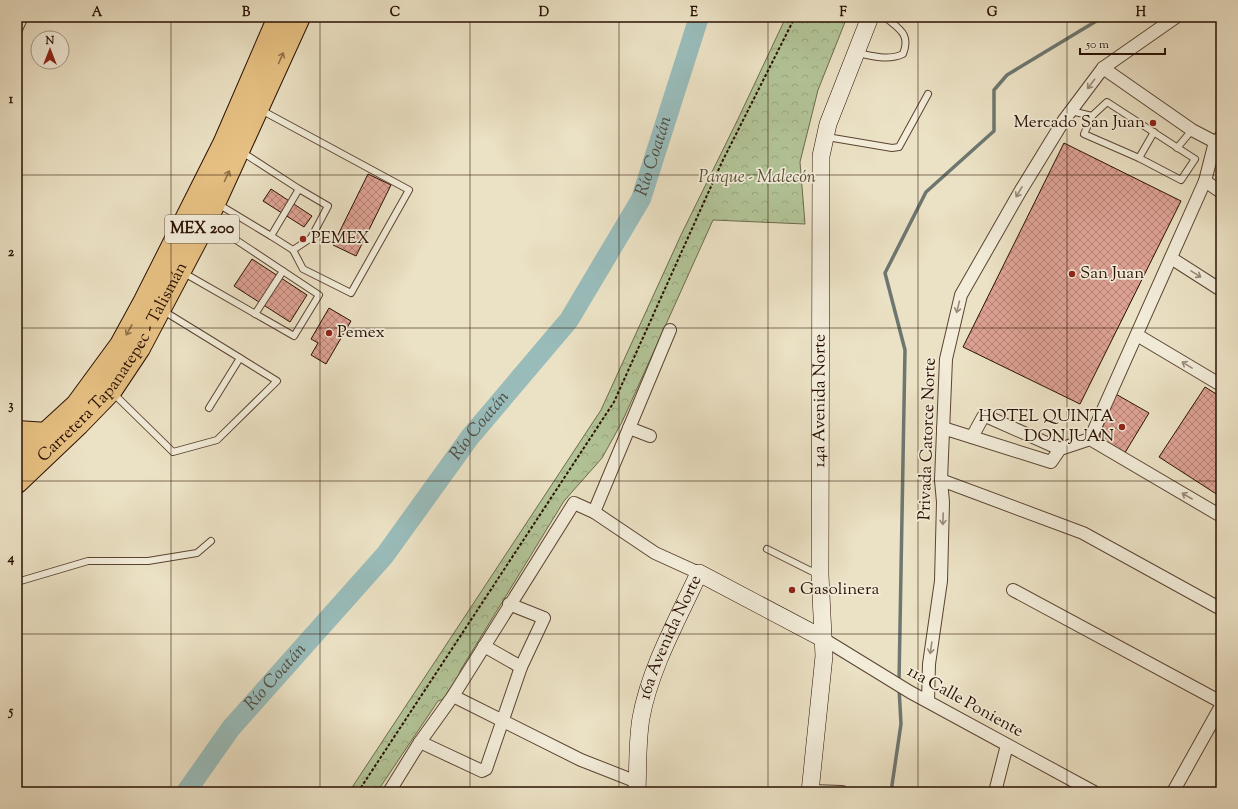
<svg xmlns="http://www.w3.org/2000/svg" width="1238" height="809" viewBox="0 0 1238 809" font-family="'Sorts Mill Goudy',serif">
	<style>
		.park { fill: url(#park-crowns); stroke: #6e6a4c }
		.lines { fill: none; stroke-linecap: round; stroke-linejoin: round }
		.stream { stroke: #6d7770; stroke-width: 3.5 }
		.river { stroke: #99bcba; stroke-width: 20 }
		.building { fill: url(#building-cross-hatch); stroke: #2a1002 }
		.lane-casing { stroke: #5a4432; stroke-width: 8 }
		.street-casing { stroke: #5a4432; stroke-width: 14 }
		.secondary-casing { stroke: #2a1002; stroke-width: 18 }
		.highway-casing { stroke: #2a1002; stroke-width: 24 }
		.path { stroke: #2a1002; stroke-width: 2; stroke-dasharray: 3 2; stroke-linecap: butt }
		.lane { stroke: #f2ecd9; stroke-width: 6 }
		.street { stroke: #f2ecd9; stroke-width: 12 }
		.secondary { stroke: #f2ecd9; stroke-width: 17 }
		.highway { stroke: #e6c082; stroke-width: 22 }
		.oneway { stroke: #917148 }
		.oneway2 { stroke: #988978 }
		.grid { fill: none; stroke: #2a1002; stroke-width: 1; stroke-opacity: 0.55 }
		.poi-dot { fill: #8f2418; stroke: #f2ecd9; stroke-width: 1.5 }
		.labels { text-anchor: middle; dominant-baseline: central; stroke-width: 3.5; stroke-linejoin: round; paint-order: stroke }
		.shield { fill: #f2ecd9; stroke: #665242; stroke-width: 1 }
		.shield-label { font-size: 16px; font-weight: bold; fill: #2a1002 }
		.poi-label { font-size: 17px; fill: #2a1002; stroke: #f2ecd9; text-anchor: start }
		.park-label { font-size: 17px; font-style: italic; fill: #5a4f36; stroke: #f2ecd9 }
		.street-label { font-size: 17px; fill: #2a1002; stroke: #f2ecd9 }
		.water-label { font-size: 18px; font-style: italic; fill: #514c42; stroke: #f2ecd9 }
		.neatline { fill: none; stroke: #2a1002; stroke-width: 1.5 }
		.grid-label { font-size: 13px; text-anchor: middle; font-weight: bold; fill: #2a1002 }
	</style>
	<defs>
		<pattern id="park-crowns" width="20" height="18" patternUnits="userSpaceOnUse"><rect width="20" height="18" fill="#b2c497"/><path d="M2 6a3 3 0 1 1 6 0M12 15a3 3 0 1 1 6 0" fill="none" stroke="#99a780"/></pattern>
		<pattern id="building-cross-hatch" width="8" height="8" patternUnits="userSpaceOnUse"><rect width="8" height="8" fill="#dda193"/><path d="M0 0l8 8M0 8l8-8" fill="none" stroke="#b38276"/></pattern>
	</defs>
	<rect width="100%" height="100%" fill="#ebe1c4"/>
	<filter id="stains"><feTurbulence type="fractalNoise" baseFrequency=".005" numOctaves="4"/><feColorMatrix values="0 0 0 0 .2 0 0 0 0 .09 0 0 0 0 .02 0 0 0 .5 -.17"/></filter>
	<radialGradient id="worn" r=".72"><stop offset=".6" stop-color="#630" stop-opacity="0"/><stop offset="1" stop-color="#630" stop-opacity=".3"/></radialGradient>
	<!-- park -->
	<path class="park" d="M786,17h61l-29,73 -18,72 5,62 -92,-4 -91,202 -20,36 -38,43 -104,170c0,18 -6,25 -22,30l-61,91h-28l252,-382 80,-175 57,-116z"/>
	<g class="lines">
		<!-- stream -->
		<g class="stream">
			<polyline points="899,682 905,350 885,273 926,192 994,131 994,90 1007,75 1103,17"/>
			<polyline points="891,792 901,724 899,688"/>
		</g>
		<!-- river -->
		<path class="river" id="s1" d="M186,792l45,-64 154,-173 85,-118 99,-117 72,-121 58,-182"/>
	</g>
	<!-- building -->
	<g class="building">
		<polygon points="1064,143 1181,201 1080,404 963,347"/>
		<polygon points="368,174 391,185 356,256 333,245"/>
		<polygon points="271,189 312,216 304,227 263,201"/>
		<polygon points="252,259 307,295 290,322 234,286"/>
		<polygon points="329,308 351,321 326,364 311,355 318,343 311,339"/>
		<polygon points="1205,387 1221,397 1221,497 1159,457"/>
		<polygon points="1114,393 1149,413 1123,456 1098,441"/>
	</g>
	<g class="lines">
		<defs>
			<g id="lane">
				<polyline points="17,34 25,17"/>
				<path d="M857,53c16,3 31,8 46,1 8,-20 -4,-25 -18,-37"/>
				<polygon points="1107,102 1195,159 1181,180 1139,158 1084,134 1092,116"/>
				<polyline points="261,110 409,190 351,293 303,269 293,250 271,236"/>
				<polyline points="1071,111 1092,116"/>
				<polyline points="827,137 892,148 899,147 928,94"/>
				<polyline points="1177,148 1192,130"/>
				<polyline points="1139,158 1154,132"/>
				<polyline points="218,204 271,236 299,189 242,152"/>
				<polyline points="293,250 311,238 328,206 299,189"/>
				<polyline points="184,273 294,336 319,295 209,222"/>
				<polyline points="162,310 240,358 209,408"/>
				<polyline points="255,314 283,271"/>
				<polyline points="114,394 173,452 217,440 277,381 240,358"/>
				<polyline points="767,549 819,575"/>
				<polyline points="17,582 88,561 148,561 197,553 211,541"/>
			</g>
			<g id="street">
				<polyline points="1103,68 1192,130 1215,142"/>
				<polyline points="1205,181 1221,192"/>
				<polyline points="1171,258 1221,290"/>
				<polyline points="1137,335 1221,385"/>
				<polyline points="629,428 650,436"/>
				<polyline points="943,428 1051,462 1060,449 1090,439 1221,516"/>
				<polyline points="972,437 983,417 988,417 1060,449"/>
				<polyline points="1090,439 1205,181 1215,142 1221,137"/>
				<polyline points="941,480 1083,533 1221,609"/>
				<polyline points="594,512 670,330"/>
				<polyline points="1013,590 1221,702"/>
				<polyline points="822,638 910,692 1094,792"/>
				<polyline points="484,646 521,667"/>
				<polyline points="453,696 581,760 637,782"/>
				<polyline points="928,701 929,664 941,581 943,502 941,480 946,359 961,295 1021,190 1064,120 1103,68 1176,17"/>
				<polyline points="420,742 482,771 486,769 521,667 544,618 509,604"/>
				<polyline points="811,791 842,792"/>
				<polyline points="389,792 420,742 453,696 574,503 594,512 655,553 699,573"/>
				<polyline points="995,792 1007,745"/>
				<polyline points="1173,792 1221,706"/>
			</g>
			<g id="secondary">
				<path id="s2" d="M637,792c1,-24 0,-50 4,-74 9,-50 37,-99 58,-145l123,65"/>
				<path id="s3" d="M810,792l14,-136 -4,-81 1,-419 7,-32 42,-107"/>
			</g>
			<g id="highway">
				<polyline points="17,432 47,434"/>
				<polyline points="17,460 77,405 121,345 145,301 224,144 279,17"/>
				<path id="s4" d="M17,482l61,-58 33,-34 28,-42 67,-127 93,-204"/>
			</g>
		</defs>
		<!-- lane casing -->
		<use href="#lane" class="lane-casing"/>
		<!-- street casing -->
		<use href="#street" class="street-casing"/>
		<!-- secondary casing -->
		<use href="#secondary" class="secondary-casing"/>
		<!-- highway casing -->
		<use href="#highway" class="highway-casing"/>
		<!-- path -->
		<polyline class="path" points="358,792 614,402 722,162 795,17"/>
		<!-- lane -->
		<use href="#lane" class="lane"/>
		<!-- street -->
		<use href="#street" class="street"/>
		<!-- secondary -->
		<use href="#secondary" class="secondary"/>
		<!-- highway -->
		<use href="#highway" class="highway"/>
	</g>
	<!-- one-way arrows -->
	<defs><path id="oneway-shaft" d="M-6 0H5M1.5-3L5.5 0L1.5 3" fill="none" stroke-width="1.6" stroke-linecap="round" stroke-linejoin="round"/></defs>
	<g class="oneway">
		<use href="#oneway-shaft" transform="translate(281 58) rotate(-66)"/>
		<use href="#oneway-shaft" transform="translate(227 176) rotate(-65)"/>
		<use href="#oneway-shaft" transform="translate(129 330) rotate(119)"/>
	</g>
	<g class="oneway2">
		<use href="#oneway-shaft" transform="translate(1091 84) rotate(127)"/>
		<use href="#oneway-shaft" transform="translate(1019 192) rotate(120)"/>
		<use href="#oneway-shaft" transform="translate(1196 274) rotate(32)"/>
		<use href="#oneway-shaft" transform="translate(958 307) rotate(104)"/>
		<use href="#oneway-shaft" transform="translate(1187 365) rotate(-149)"/>
		<use href="#oneway-shaft" transform="translate(1187 496) rotate(-150)"/>
		<use href="#oneway-shaft" transform="translate(943 519) rotate(92)"/>
		<use href="#oneway-shaft" transform="translate(931 648) rotate(98)"/>
	</g>
	<!-- grid -->
	<path class="grid" d="M171,17v775M320,17v775M470,17v775M619,17v775M768,17v775M918,17v775M1067,17v775M17,175h1204M17,328h1204M17,481h1204M17,634h1204"/>
	<!-- markers -->
	<g class="poi-dot">
		<circle cx="1153" cy="123" r="4"/>
		<circle cx="303" cy="239" r="4"/>
		<circle cx="1072" cy="274" r="4"/>
		<circle cx="329" cy="333" r="4"/>
		<circle cx="1122" cy="427" r="4"/>
		<circle cx="792" cy="590" r="4"/>
	</g>
	<g class="labels">
		<!-- shield labels -->
		<rect class="shield" x="165" y="215" width="74" height="28" rx="3"/>
		<g class="shield-label">
			<text x="202" y="229">MEX 200</text>
		</g>
		<!-- poi labels -->
		<g class="poi-label">
			<text x="1145" y="123" text-anchor="end">Mercado San Juan</text>
			<text x="311" y="239">PEMEX</text>
			<text x="1080" y="274">San Juan</text>
			<text x="337" y="333">Pemex</text>
			<text x="1114" y="417" text-anchor="end">HOTEL QUINTA<tspan x="1114" dy="20">DON JUAN</tspan></text>
			<text x="800" y="590">Gasolinera</text>
		</g>
		<!-- park labels -->
		<g class="park-label">
			<text x="757" y="178">Parque - Malecón</text>
		</g>
		<!-- street labels -->
		<g class="street-label">
			<text stroke="none"><textPath href="#s4" startOffset="155">Carretera Tapanatepec - Talismán</textPath></text>
			<text stroke="none"><textPath href="#s3" startOffset="392">14a Avenida Norte</textPath></text>
			<text transform="translate(928 439) rotate(-88)">Privada Catorce Norte</text>
			<text stroke="none"><textPath href="#s2" startOffset="160">16a Avenida Norte</textPath></text>
			<text transform="translate(965 702) rotate(29)">11a Calle Poniente</text>
		</g>
		<!-- water labels -->
		<g class="water-label">
			<text stroke="none"><textPath href="#s1" startOffset="794">Río Coatán</textPath></text>
			<text stroke="none"><textPath href="#s1" startOffset="470">Río Coatán</textPath></text>
			<text stroke="none"><textPath href="#s1" startOffset="146">Río Coatán</textPath></text>
		</g>
	</g>
	<!-- margin -->
	<rect width="1238" height="809" fill="none" stroke="#ebe1c4" stroke-width="44"/>
	<!-- north arrow -->
	<g transform="translate(50 50)"><circle r="19" fill="#f2ecd9" stroke="#a29483"/>
	<path d="M0-3L7 15L0 10L-7 15Z" fill="#8f2418"/>
	<text y="-6" font-size="11" font-weight="bold" text-anchor="middle" fill="#2a1002">N</text>
	</g>
	<!-- scale -->
	<path d="M1080 48v6h85v-6" fill="none" stroke="#2a1002" stroke-width="2"/>
	<text x="1086" y="48" font-size="12" fill="#2a1002" stroke="#f2ecd9" stroke-width="3" paint-order="stroke">50 m</text>
	<rect x="22" y="22" width="1194" height="765" class="neatline"/>
	<g class="grid-label">
		<text x="97" y="16">A</text>
		<text x="246" y="16">B</text>
		<text x="395" y="16">C</text>
		<text x="544" y="16">D</text>
		<text x="694" y="16">E</text>
		<text x="843" y="16">F</text>
		<text x="992" y="16">G</text>
		<text x="1141" y="16">H</text>
		<text x="11" y="103">1</text>
		<text x="11" y="256">2</text>
		<text x="11" y="409">3</text>
		<text x="11" y="562">4</text>
		<text x="11" y="715">5</text>
	</g>
	<rect width="100%" height="100%" filter="url(#stains)"/>
	<rect width="100%" height="100%" fill="url(#worn)"/>
</svg>
